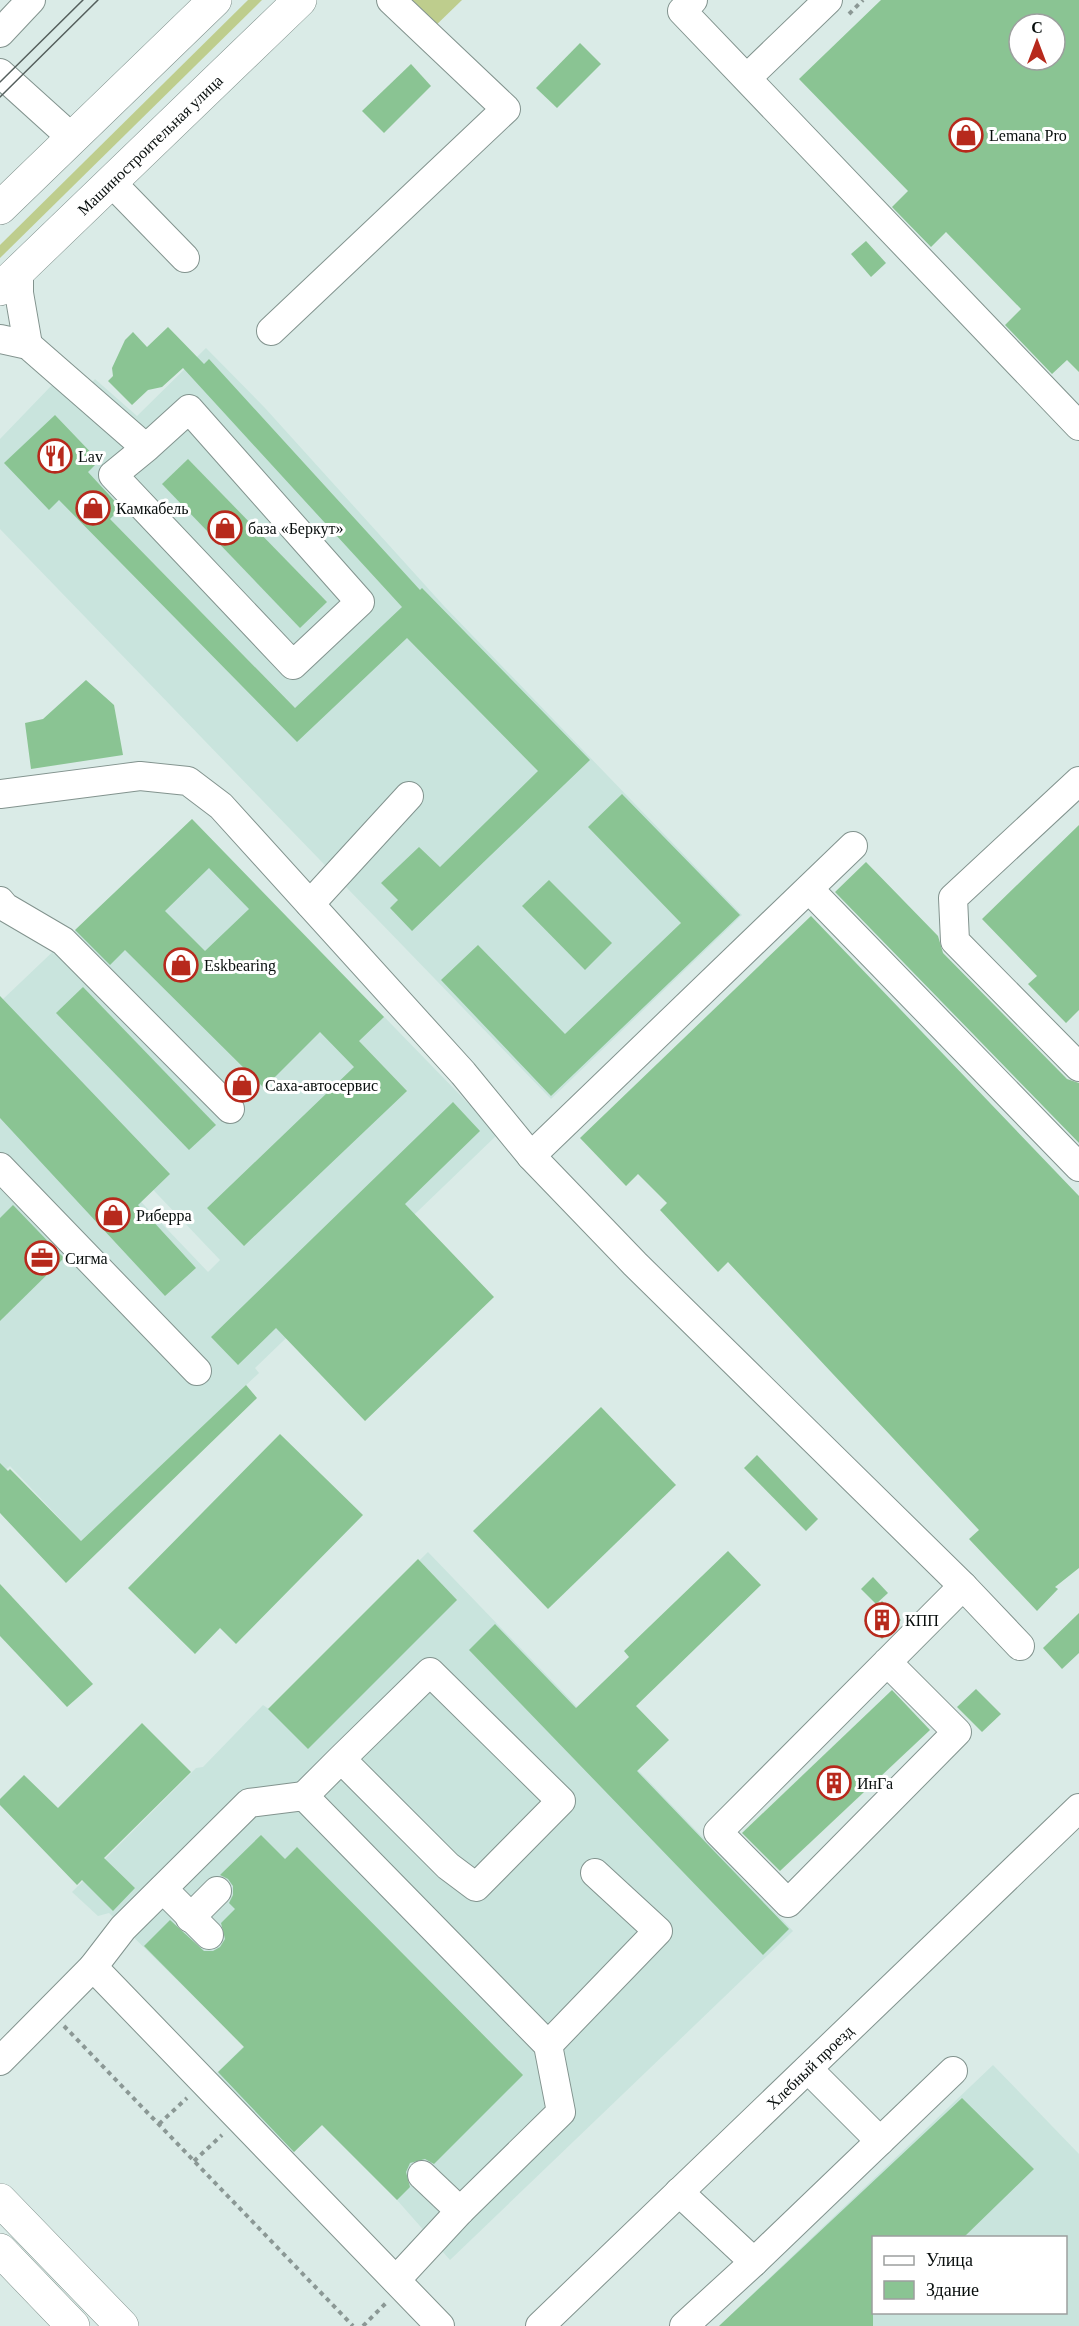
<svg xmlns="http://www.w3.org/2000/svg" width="1079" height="2326" viewBox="0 0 1079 2326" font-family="Georgia,serif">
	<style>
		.built { fill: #c9e4dd; fill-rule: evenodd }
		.green { fill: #becd8d }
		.building { fill: #8ac493; fill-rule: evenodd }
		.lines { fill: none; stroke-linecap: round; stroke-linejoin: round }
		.minor-casing { stroke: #82938e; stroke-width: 30 }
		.major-casing { stroke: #82938e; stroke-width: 34 }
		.path { stroke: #8b9895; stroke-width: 4; stroke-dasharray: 4.5 4.5; stroke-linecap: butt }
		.minor { stroke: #fff; stroke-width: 28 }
		.major { stroke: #fff; stroke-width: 33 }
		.tram { stroke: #555f5d; stroke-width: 1.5 }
		.labels { text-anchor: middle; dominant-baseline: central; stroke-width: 6; stroke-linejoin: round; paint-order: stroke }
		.poi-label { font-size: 16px; fill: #080e0d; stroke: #fff; text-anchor: start }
		.street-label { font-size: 16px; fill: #080e0d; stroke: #fff }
	</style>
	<rect width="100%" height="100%" fill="#daebe7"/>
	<!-- built -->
	<g class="built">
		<polygon points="206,348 265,408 444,606 742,915 551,1099 0,529 0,439 52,385 75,401 95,379 137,416"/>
		<polygon points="192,819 498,1134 255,1368 259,1373 81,1541 10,1466 0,1475 0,1054 208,1272 220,1260 0,1029 0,1002"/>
		<polygon points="428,1552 793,1931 450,2260 397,2200 322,2125 293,2153 215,2075 244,2046 109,1913 98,1916 72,1892 196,1768 203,1767 263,1705 269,1709"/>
		<path d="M993,2065l86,89v172h-360zM874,2238h192v74h-192z"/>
	</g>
	<!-- green -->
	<g class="green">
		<polygon points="248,0 262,0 0,258 0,245"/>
		<polygon points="400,0 462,0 430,31"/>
	</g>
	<!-- building -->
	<g class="building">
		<path d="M881,0h198v372l-12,-12 -15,14 -47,-49 16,-16 -75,-77 -15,15 -39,-40 16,-16 -109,-112zM1019,24h36v36h-36z"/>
		<polygon points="580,43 601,64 557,108 536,88"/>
		<polygon points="411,64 431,86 384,133 362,111"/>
		<polygon points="866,241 886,263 871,277 851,254"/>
		<polygon points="168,327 204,364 209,359 420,590 422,588 590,760 412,931 390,908 398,900 381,883 419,847 440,867 538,771 407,638 297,742 59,500 49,510 4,463 55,415 99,461 88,472 121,508 110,519 295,708 402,607 183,368 162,387 148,390 132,405 108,381 113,376 112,368 125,340 133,332 147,347"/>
		<polygon points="188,459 327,602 300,628 162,484"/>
		<polygon points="86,680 114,705 123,755 31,769 25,723 43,719"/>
		<polygon points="622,794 740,915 551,1096 441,980 478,945 565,1034 681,923 588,827"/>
		<path d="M192,819l192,198 -25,24 48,50 -163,155 -37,-38 147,-141 -34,-35 -56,56 -139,-138 -15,15 -35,-35zM209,868l40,41 -44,42 -40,-40z"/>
		<polygon points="1079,825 1079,1010 1066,1023 1028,984 1037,976 982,919"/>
		<polygon points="866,862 938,936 943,953 1067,1079 1079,1083 1079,1143 835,892"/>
		<polygon points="549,880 612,943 585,970 522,906"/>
		<polygon points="811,916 1079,1196 1079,1568 1055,1587 1058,1589 1037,1611 969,1539 979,1530 728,1262 718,1272 660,1210 667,1203 638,1174 626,1186 580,1138"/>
		<polygon points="83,987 216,1125 189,1150 56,1013"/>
		<polygon points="0,996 170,1174 138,1205 196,1268 165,1296 0,1118"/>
		<polygon points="453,1102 480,1131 405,1204 494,1297 365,1421 276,1328 238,1365 211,1337"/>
		<polygon points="13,1205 64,1258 0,1321 0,1218"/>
		<polygon points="246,1385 257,1398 66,1583 0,1513 0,1463 8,1471 10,1469 81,1541"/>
		<polygon points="601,1407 676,1485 548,1609 473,1531"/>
		<polygon points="280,1434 363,1515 236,1644 220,1628 195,1654 128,1588"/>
		<polygon points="757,1455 818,1519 806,1531 744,1468"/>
		<polygon points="728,1551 761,1585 636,1706 669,1740 637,1771 789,1929 763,1955 469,1650 495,1624 576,1708 629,1657 624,1651"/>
		<polygon points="418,1559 457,1600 308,1749 268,1709"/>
		<polygon points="873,1577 888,1593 876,1604 861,1589"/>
		<polygon points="0,1584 93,1684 67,1707 0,1636"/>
		<polygon points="882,1601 901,1620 882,1639 864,1621"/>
		<polygon points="1079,1613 1079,1653 1062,1669 1043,1648"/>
		<polygon points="976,1689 1001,1714 982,1732 957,1707"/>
		<polygon points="892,1690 930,1730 780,1871 742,1833"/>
		<polygon points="142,1723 191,1772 104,1858 135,1888 113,1911 82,1880 77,1885 0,1805 0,1799 24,1775 58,1808"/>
		<polygon points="261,1835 285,1859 297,1847 523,2075 434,2164 425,2159 410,2163 406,2172 410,2187 397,2200 322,2125 294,2152 218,2072 244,2047 144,1946 170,1920 204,1951 213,1951 220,1947 225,1939 221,1923 235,1909 229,1903 233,1895 233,1886 228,1879 220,1875"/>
		<polygon points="962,2098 1034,2169 963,2238 873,2238 873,2326 719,2326"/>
	</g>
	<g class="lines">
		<defs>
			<g id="minor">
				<polyline points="693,0 682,11 1079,426"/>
				<polyline points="0,33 31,0"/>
				<polyline points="0,73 72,138"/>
				<polyline points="748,77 828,0"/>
				<polyline points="111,182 185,258"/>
				<polyline points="19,271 19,293 28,345"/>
				<polyline points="271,331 506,109 391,0"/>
				<polyline points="0,339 28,345 146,448 189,409 360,602 293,665 113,475 146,448"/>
				<polyline points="1079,781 953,898 955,941 1079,1067"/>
				<polyline points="0,794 140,776 188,781 221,806 463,1073 531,1156 635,1264 963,1586 1020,1646"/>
				<polyline points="809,889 1079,1167"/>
				<polyline points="0,901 5,907 63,941 230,1109"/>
				<polyline points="310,904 409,796"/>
				<polyline points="531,1156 853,846"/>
				<polyline points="0,1167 197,1371"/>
				<polyline points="887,1662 957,1732 788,1903 718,1832 963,1586"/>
				<polyline points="304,1796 341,1759 430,1672 561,1801 476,1887 448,1866 341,1759"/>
				<polyline points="163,1889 209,1935"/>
				<polyline points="190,1918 217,1891"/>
				<polyline points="93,1967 123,1928 249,1803 304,1796 548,2045 561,2112 460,2211 396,2280"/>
				<polyline points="548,2045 658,1931 595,1873"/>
				<polyline points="0,2061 93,1967 440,2326"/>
				<polyline points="808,2069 880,2141"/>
				<polyline points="422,2175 460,2211"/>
				<polyline points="679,2192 754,2262 684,2326"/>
				<polyline points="754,2262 953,2071"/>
				<path id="s1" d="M540,2326l539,-518"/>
			</g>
			<g id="major">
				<polyline points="0,208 215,0"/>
				<path id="s2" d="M0,289l300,-289"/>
				<polyline points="0,2200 122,2326"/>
				<polyline points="0,2250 73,2326"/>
			</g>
		</defs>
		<!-- minor casing -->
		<use href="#minor" class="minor-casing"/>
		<!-- major casing -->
		<use href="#major" class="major-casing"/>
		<!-- path -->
		<g class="path">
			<polyline points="849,14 863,0"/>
			<polyline points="64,2026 353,2326"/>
			<polyline points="159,2124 187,2098"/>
			<polyline points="194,2161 222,2135"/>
			<polyline points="363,2326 387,2302"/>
		</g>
		<!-- minor -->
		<use href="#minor" class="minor"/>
		<!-- major -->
		<use href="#major" class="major"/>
		<!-- tram -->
		<g class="tram">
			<polyline points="0,82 83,0"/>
			<polyline points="0,97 98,0"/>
		</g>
	</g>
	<!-- icons -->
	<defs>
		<symbol id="shop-ring" viewBox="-11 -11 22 22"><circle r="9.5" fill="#fff" stroke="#b7291c" stroke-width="1.5"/><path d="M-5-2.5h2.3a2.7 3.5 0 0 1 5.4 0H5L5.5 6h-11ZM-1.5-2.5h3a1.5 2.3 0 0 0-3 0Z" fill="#b7291c"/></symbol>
		<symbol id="restaurant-ring" viewBox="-11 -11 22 22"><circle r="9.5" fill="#fff" stroke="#b7291c" stroke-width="1.5"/><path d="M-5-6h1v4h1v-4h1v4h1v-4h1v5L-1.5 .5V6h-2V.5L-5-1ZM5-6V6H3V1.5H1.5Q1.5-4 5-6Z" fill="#b7291c"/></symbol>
		<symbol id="office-ring" viewBox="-11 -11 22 22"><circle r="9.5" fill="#fff" stroke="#b7291c" stroke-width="1.5"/><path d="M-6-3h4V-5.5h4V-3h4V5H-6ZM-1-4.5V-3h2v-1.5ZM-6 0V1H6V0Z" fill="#b7291c"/></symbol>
		<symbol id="building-ring" viewBox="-11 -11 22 22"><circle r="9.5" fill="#fff" stroke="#b7291c" stroke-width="1.5"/><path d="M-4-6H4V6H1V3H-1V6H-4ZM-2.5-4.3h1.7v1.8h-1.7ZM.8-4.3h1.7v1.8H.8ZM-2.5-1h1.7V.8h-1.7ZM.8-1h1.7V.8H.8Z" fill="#b7291c"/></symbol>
	</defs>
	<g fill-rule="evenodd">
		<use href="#shop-ring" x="947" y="116" width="38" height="38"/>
		<use href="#restaurant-ring" x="36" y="437" width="38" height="38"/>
		<use href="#shop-ring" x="74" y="489" width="38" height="38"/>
		<use href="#shop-ring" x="206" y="509" width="38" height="38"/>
		<use href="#shop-ring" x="162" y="946" width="38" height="38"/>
		<use href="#shop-ring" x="223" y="1066" width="38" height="38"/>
		<use href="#shop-ring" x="94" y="1196" width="38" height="38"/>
		<use href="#office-ring" x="23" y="1239" width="38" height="38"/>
		<use href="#building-ring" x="863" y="1601" width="38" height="38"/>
		<use href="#building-ring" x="815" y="1764" width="38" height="38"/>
	</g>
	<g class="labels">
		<!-- poi labels -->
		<g class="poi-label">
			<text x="989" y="135">Lemana Pro</text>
			<text x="78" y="456">Lav</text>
			<text x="116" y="508">Камкабель</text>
			<text x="248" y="528">база «Беркут»</text>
			<text x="204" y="965">Eskbearing</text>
			<text x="265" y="1085">Саха-автосервис</text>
			<text x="136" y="1215">Риберра</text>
			<text x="65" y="1258">Сигма</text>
			<text x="905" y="1620">КПП</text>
			<text x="857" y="1783">ИнГа</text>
		</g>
		<!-- street labels -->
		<g class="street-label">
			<text stroke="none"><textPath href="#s2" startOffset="208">Машиностроительная улица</textPath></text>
			<text stroke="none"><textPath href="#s1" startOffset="374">Хлебный проезд</textPath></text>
		</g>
	</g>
	<!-- legend -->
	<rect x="872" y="2236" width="195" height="78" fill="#ffffff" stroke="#9c9f9e" stroke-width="1.5"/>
	<rect x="884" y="2256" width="30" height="9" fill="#ffffff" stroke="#9c9f9e" stroke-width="1.5"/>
	<text x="926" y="2266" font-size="18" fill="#080e0d">Улица</text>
	<rect x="884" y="2281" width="30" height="18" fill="#8ac493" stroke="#9c9f9e" stroke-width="1.5"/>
	<text x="926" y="2296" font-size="18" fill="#080e0d">Здание</text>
	<!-- north arrow -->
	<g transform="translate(1037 42)"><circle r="28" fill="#ffffff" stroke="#9c9f9e" stroke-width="1.5"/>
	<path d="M0-4.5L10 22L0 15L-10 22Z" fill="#b7291c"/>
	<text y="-9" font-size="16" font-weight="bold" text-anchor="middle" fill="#080e0d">С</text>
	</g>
</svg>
